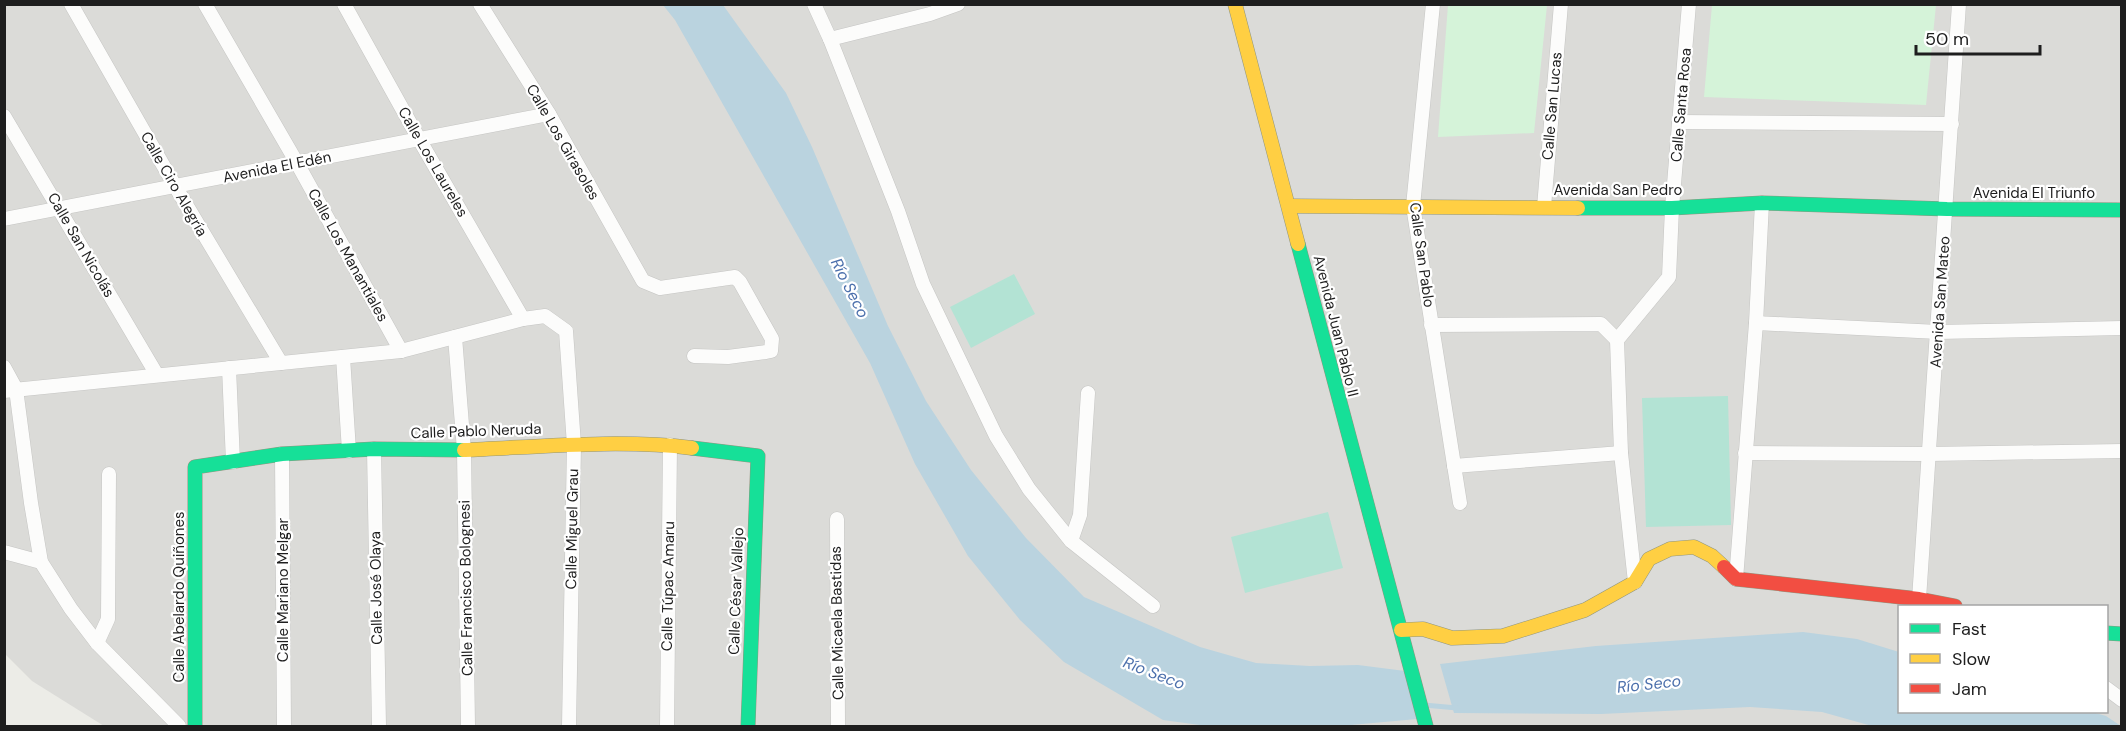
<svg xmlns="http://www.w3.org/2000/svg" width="2126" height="731" viewBox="0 0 2126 731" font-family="'DM Sans',sans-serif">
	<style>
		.residential { fill: #dbdbd8; fill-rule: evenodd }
		.park { fill: #d5f3d9 }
		.pitch { fill: #b3e3d4 }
		.water { fill: #bad3df }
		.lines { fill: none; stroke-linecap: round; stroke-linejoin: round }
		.stream { stroke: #bad3df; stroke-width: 5 }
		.street-casing { stroke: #c5c5c3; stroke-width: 15 }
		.fast-casing { stroke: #91967f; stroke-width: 15 }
		.slow-casing { stroke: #91967f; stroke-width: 15 }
		.jam-casing { stroke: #91967f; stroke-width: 15 }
		.street { stroke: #fcfcfb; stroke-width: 14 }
		.fast { stroke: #16e098; stroke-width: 14 }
		.slow { stroke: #ffcf43; stroke-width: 14 }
		.jam { stroke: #f24e42; stroke-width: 14 }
		.labels { text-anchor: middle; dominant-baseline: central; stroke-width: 4.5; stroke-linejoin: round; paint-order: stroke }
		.street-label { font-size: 15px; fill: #1e1e1e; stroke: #fff }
		.water-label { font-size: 16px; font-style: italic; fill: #4c70ac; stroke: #fff }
	</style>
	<rect width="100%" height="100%" fill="#ecece7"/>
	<!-- residential -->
	<path class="residential" d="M4,5h2117v721h-2017l-72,-45 -27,-27zM1900,606h206v106h-206z"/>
	<!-- park -->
	<g class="park">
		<polygon points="1448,5 1547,5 1534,133 1438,137"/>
		<polygon points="1712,5 1936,5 1926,105 1704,97"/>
	</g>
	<!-- pitch -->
	<g class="pitch">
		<polygon points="1014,274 1035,314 971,348 950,307"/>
		<polygon points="1728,396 1731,525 1646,527 1642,398"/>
		<polygon points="1328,512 1343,568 1245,593 1231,537"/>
	</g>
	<!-- water -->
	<g class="water">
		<polygon points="663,5 723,5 786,93 812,147 888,326 926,401 971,470 1026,538 1084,597 1200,647 1256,663 1310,666 1358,665 1405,671 1417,719 1340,726 1207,726 1163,720 1064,662 1020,620 968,556 915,464 870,363 675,20"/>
		<polygon points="1803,632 1857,639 1899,652 1900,712 2092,712 2106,716 2121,726 1872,726 1822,712 1750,707 1601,714 1454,713 1440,664 1596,646"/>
	</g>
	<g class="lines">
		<!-- stream -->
		<polyline class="stream" points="1424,705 1457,708"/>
		<defs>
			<g id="street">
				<polyline points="71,4 175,186 281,363"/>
				<polyline points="205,4 297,163 401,351"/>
				<polyline points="344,4 419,139 523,319"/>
				<polyline points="480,4 549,114 643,281 660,288 735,277 740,282 772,339 771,351 766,352 728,357 694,356"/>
				<polyline points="814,4 830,39 898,211 923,284 996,436 1029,489 1071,541 1153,606"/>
				<polyline points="1433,4 1413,206 1460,503"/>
				<polyline points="830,39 930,14 958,4"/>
				<polyline points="4,116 157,375"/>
				<polyline points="1679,122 1952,124"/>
				<polyline points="1544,207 1561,4"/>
				<polyline points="4,219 549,114"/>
				<polyline points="1756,323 1938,332 2122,328"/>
				<polyline points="1431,325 1601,324 1617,340"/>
				<polyline points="455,337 464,450 468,726"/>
				<polyline points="343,357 349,451"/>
				<polyline points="4,367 16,389 31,503 41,562 71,609 97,643 179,726"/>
				<polyline points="229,368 233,462"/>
				<polyline points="4,391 401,351 523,319 545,316 566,331 574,445 569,726"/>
				<polyline points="374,449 379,726"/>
				<polyline points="1745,453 1929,454 2122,451"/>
				<polyline points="282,454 284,726"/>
				<polyline points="1454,466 1621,453"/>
				<polyline points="837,519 838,726"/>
				<polyline points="1071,541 1080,515 1088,393"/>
				<polyline points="4,552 41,562"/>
				<polyline points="1736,579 1756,323 1762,203"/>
				<polyline points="1635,582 1621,453 1617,340 1669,277 1672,208 1689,4"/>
				<polyline points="1919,599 1959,4"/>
				<polyline points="97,643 108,619 109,474"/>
				<polyline points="2106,688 2122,700"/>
				<polyline points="667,726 670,445"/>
			</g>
			<g id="fast">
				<polyline points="1578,208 1672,208 1762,203 1947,209 2122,210"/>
				<polyline points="1298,244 1426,726"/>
				<polyline points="692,448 758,456 748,726"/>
				<polyline points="2106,633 2122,634"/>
				<polyline points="195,726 195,467 282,454 374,449 464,450"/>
			</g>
			<g id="slow">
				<polyline points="1235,4 1298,244"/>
				<polyline points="1289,206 1578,208"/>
				<path d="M464,450c73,-3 156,-11 228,-2"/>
				<polyline points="1401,630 1423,629 1452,638 1503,636 1585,610 1635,582 1649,559 1670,549 1694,547 1712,556 1724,567"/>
			</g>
			<polyline id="jam" points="1724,567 1736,579 1919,599 1955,606"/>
		</defs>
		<!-- street casing -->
		<use href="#street" class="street-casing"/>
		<!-- fast casing -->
		<use href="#fast" class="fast-casing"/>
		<!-- slow casing -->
		<use href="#slow" class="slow-casing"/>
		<!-- jam casing -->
		<use href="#jam" class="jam-casing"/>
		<!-- street -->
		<use href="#street" class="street"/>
		<!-- fast -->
		<use href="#fast" class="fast"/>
		<!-- slow -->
		<use href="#slow" class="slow"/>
		<!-- jam -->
		<use href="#jam" class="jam"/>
	</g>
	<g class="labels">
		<!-- street labels -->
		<g class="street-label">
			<text transform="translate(1681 105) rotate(-85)">Calle Santa Rosa</text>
			<text transform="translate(1552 106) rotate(-85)">Calle San Lucas</text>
			<text transform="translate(563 142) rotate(60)">Calle Los Girasoles</text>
			<text transform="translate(433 162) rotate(60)">Calle Los Laureles</text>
			<text transform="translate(277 167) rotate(-11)">Avenida El Edén</text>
			<text transform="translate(174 184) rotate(60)">Calle Ciro Alegría</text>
			<text x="1618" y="190">Avenida San Pedro</text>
			<text x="2034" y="193">Avenida El Triunfo</text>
			<text transform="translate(81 245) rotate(60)">Calle San Nicolás</text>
			<text transform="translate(348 255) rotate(61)">Calle Los Manantiales</text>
			<text transform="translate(1422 255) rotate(82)">Calle San Pablo</text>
			<text transform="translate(1940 302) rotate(-86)">Avenida San Mateo</text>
			<text transform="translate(1336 326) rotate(76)">Avenida Juan Pablo II</text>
			<text transform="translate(476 431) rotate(-2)">Calle Pablo Neruda</text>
			<text transform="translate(572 529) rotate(-89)">Calle Miguel Grau</text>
			<text transform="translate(668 586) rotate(-89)">Calle Túpac Amaru</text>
			<text transform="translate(376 588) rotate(-91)">Calle José Olaya</text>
			<text transform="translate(466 588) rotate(-91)">Calle Francisco Bolognesi</text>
			<text transform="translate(283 590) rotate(-90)">Calle Mariano Melgar</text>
			<text transform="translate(736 591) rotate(-88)">Calle César Vallejo</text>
			<text transform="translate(179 597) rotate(-90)">Calle Abelardo Quiñones</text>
			<text transform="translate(837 623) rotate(-91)">Calle Micaela Bastidas</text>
		</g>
		<!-- water labels -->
		<g class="water-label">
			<text transform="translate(850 288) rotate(63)">Río Seco</text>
			<text transform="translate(1154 673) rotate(21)">Río Seco</text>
			<text transform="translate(1649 684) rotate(-6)">Río Seco</text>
		</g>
	</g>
	<!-- border -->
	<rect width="2126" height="731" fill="none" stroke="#1e1e1e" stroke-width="12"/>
	<!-- legend -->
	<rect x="1898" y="605" width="210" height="108" fill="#ffffff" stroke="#a5a5a5" stroke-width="1.5"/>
	<rect x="1910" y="624" width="30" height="9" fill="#16e098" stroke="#a5a5a5" stroke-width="1.5"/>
	<text x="1952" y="635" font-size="18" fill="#1e1e1e">Fast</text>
	<rect x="1910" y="654" width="30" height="9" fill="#ffcf43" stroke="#a5a5a5" stroke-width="1.5"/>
	<text x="1952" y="665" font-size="18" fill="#1e1e1e">Slow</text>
	<rect x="1910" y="684" width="30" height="9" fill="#f24e42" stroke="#a5a5a5" stroke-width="1.5"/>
	<text x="1952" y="695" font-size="18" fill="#1e1e1e">Jam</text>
	<!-- scale -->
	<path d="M1916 45v9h124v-9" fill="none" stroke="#1e1e1e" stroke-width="3"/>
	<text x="1925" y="45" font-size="18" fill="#1e1e1e" stroke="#ffffff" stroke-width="4.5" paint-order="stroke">50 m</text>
</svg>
